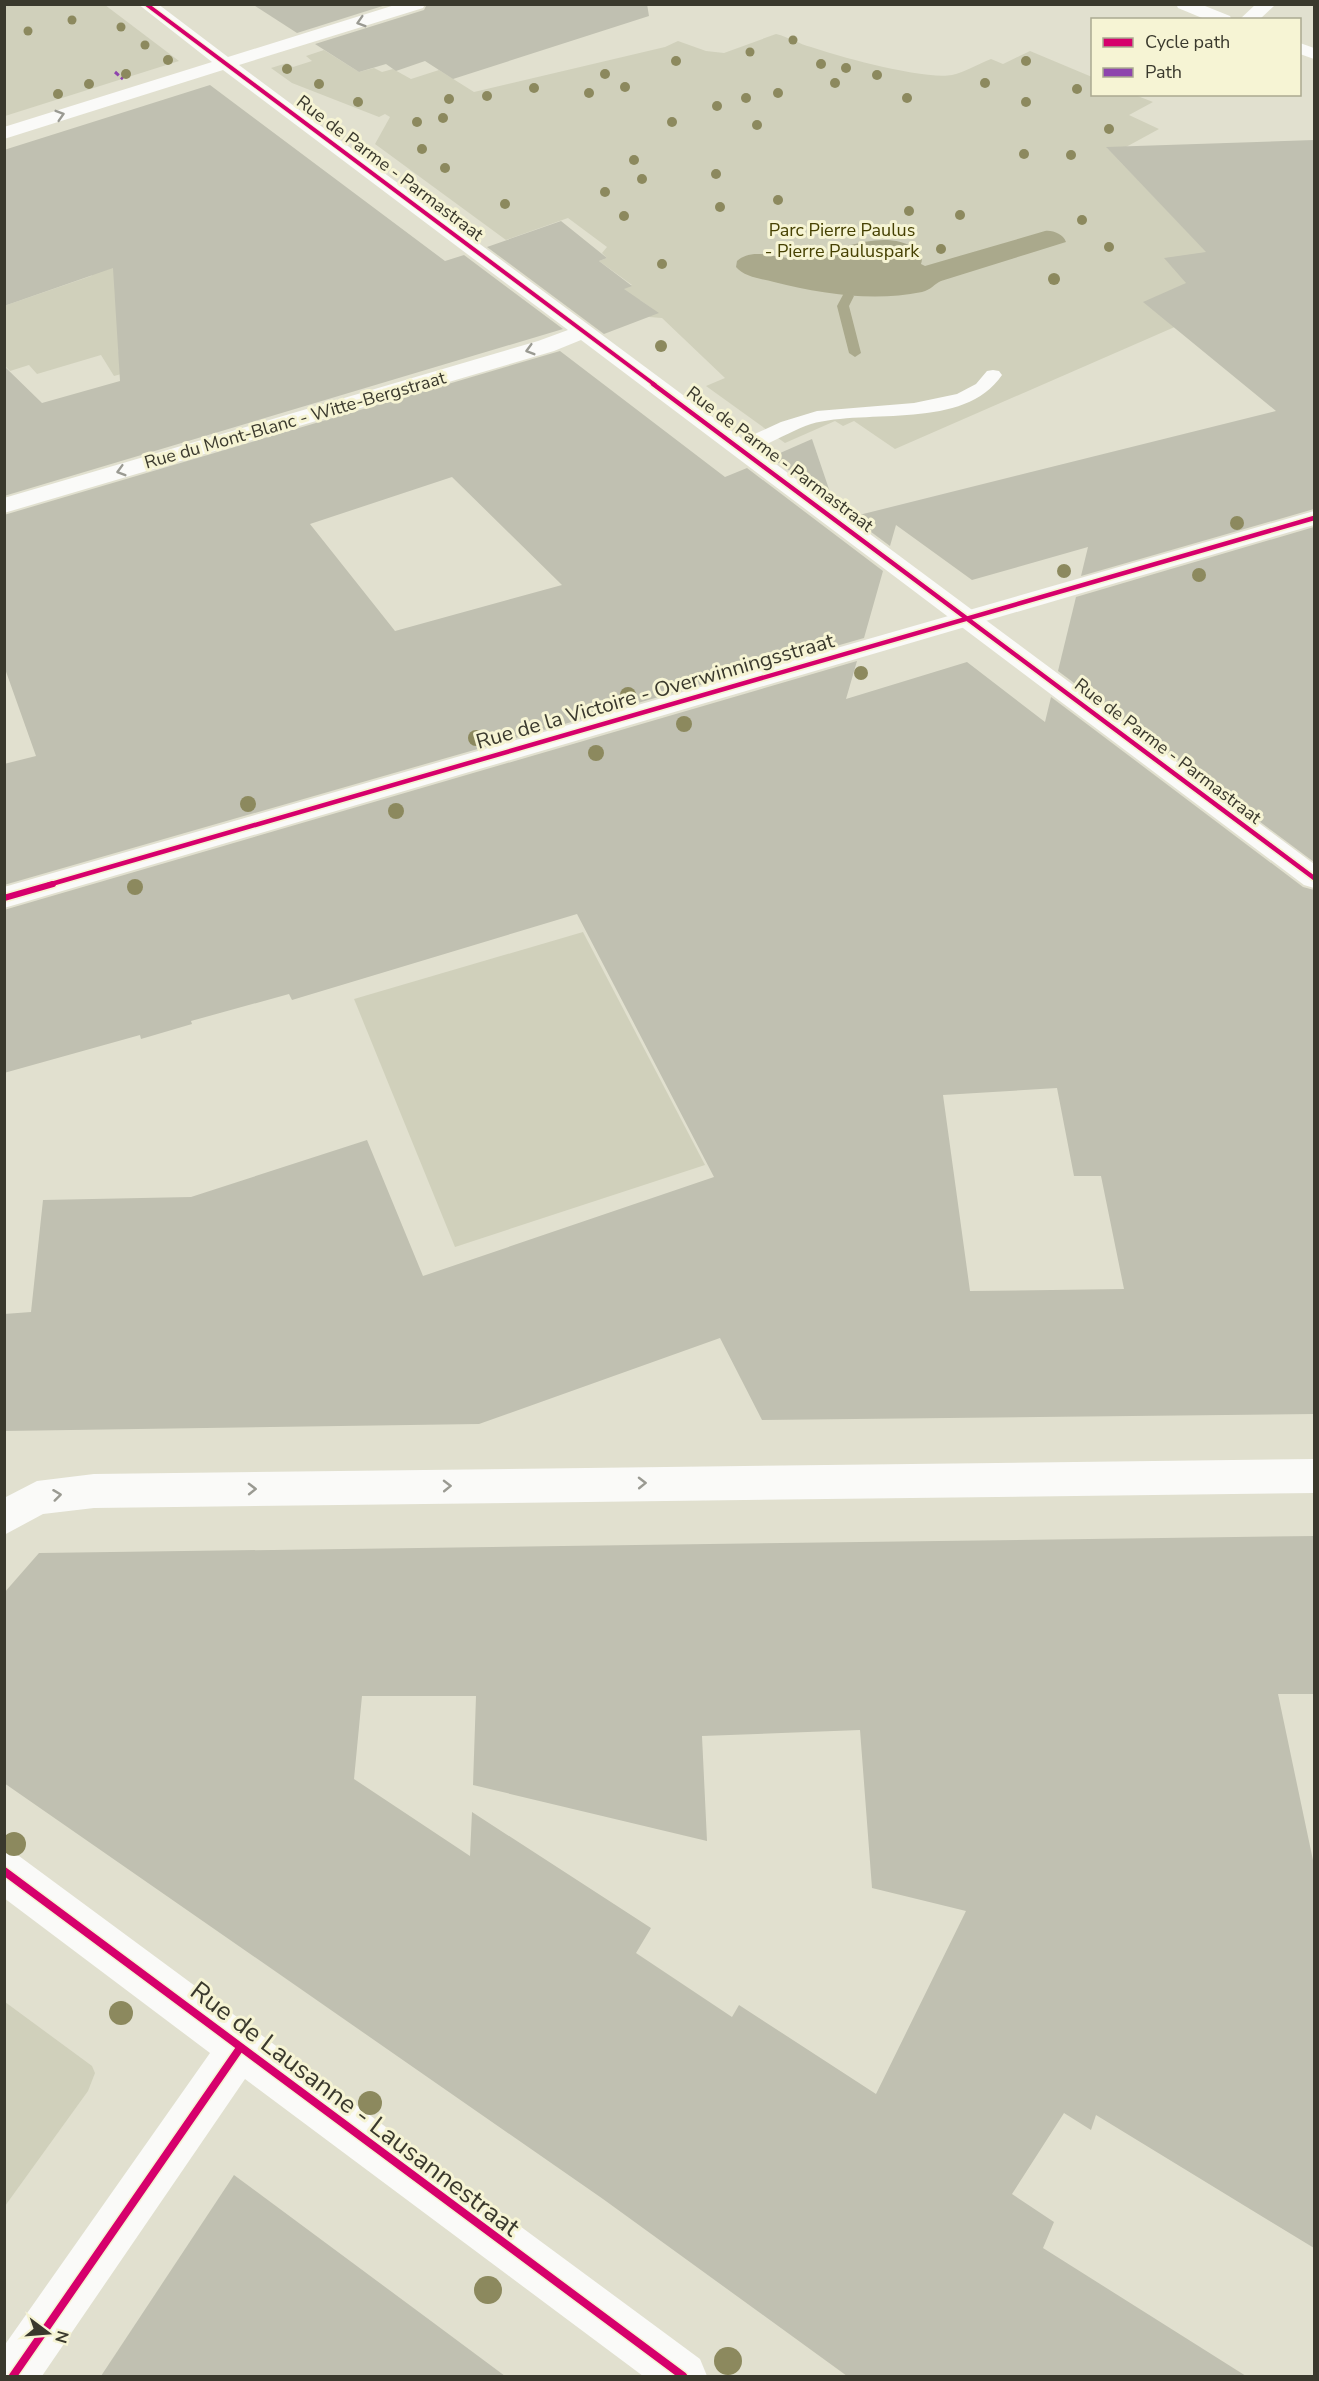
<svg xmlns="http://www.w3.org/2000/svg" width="1319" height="2381" viewBox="0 0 1319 2381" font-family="'Nunito Sans',sans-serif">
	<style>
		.green { fill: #d0d0bb }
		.water { fill: #aaa98c }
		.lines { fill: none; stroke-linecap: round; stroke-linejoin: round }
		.stream { fill: #aaa98c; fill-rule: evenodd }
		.building { fill: #c0c0b1; fill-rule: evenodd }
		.lane { fill: #fafaf8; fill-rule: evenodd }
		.street { fill: #fafaf8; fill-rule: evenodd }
		.secondary { fill: #fafaf8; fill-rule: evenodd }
		.quiet { stroke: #8e44ad; stroke-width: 3; stroke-dasharray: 5 3; stroke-linecap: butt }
		.cycleway-far3-casing { stroke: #f6f4d4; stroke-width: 6 }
		.cycleway-far2-casing { stroke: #f6f4d4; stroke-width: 8 }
		.cycleway-far1-casing { stroke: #f6f4d4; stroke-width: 10 }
		.cycleway-casing { stroke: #f6f4d4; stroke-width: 11 }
		.cycleway-far3 { stroke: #d6006c; stroke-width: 4 }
		.cycleway-far2 { stroke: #d6006c; stroke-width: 4.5 }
		.cycleway-far1 { stroke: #d6006c; stroke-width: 6 }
		.cycleway { stroke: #d6006c; stroke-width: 8 }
		.tree { fill: #8c895e }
		.oneway { stroke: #9a9a92 }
		.labels { text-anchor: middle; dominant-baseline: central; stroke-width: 6; stroke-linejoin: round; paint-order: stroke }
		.far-street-label { font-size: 18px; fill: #3a392d; stroke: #f6f4d4 }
		.far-park-label { font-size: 18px; fill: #464102; stroke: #f6f4d4 }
		.street-label { font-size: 21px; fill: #3a392d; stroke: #f6f4d4 }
		.near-street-label { font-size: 26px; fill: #3a392d; stroke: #f6f4d4 }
	</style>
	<rect width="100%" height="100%" fill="#e1e0cf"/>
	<!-- green -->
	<g class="green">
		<polygon points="5,4 105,5 179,61 5,116"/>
		<path d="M776,34c13,3 23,10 35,13 29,10 113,33 141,28 13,-3 26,-11 39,-16l12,5 27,-13 62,26v17l43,1 18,7 -24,13 30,14 -33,18 -19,1 141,147 -353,154 -41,-28 -11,5 -8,-5 -50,22 -79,-57 19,-8 -63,-60 -13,-1 5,-7 -14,-10 -5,2 -17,-11 14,-6 -33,-24 8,-3 -5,-5 5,-6 -39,-29 -62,22 -131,-96 15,-27 -5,-3 -6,3 -87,-34 -21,-15 16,-5 6,4 19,-6 -6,-5 18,-6 35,22 15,-4 8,4 11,-3 18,10 28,-9 35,22 191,-45 13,-6 28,10 18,2z"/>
		<polygon points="134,236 118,351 132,371 114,376 101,355 37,374 29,365 10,371 5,366 4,306 91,276"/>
		<polygon points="583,932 705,1165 455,1247 354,999"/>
		<polygon points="5,2002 92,2066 95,2073 88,2091 5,2206"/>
	</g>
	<!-- water -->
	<path class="water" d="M1045,231c8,-1 18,3 21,11l-125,39c-7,3 -10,9 -19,11 -49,10 -100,2 -148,-10 -12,-3 -30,-5 -38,-15l1,-6c17,-15 41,-1 62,-3 36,-4 82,-32 117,-9 6,4 7,9 5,15l4,2z"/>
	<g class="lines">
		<!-- stream -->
		<polygon class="stream" points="848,292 854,296 849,306 861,353 855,357 849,353 837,306 844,293"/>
	</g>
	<!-- building -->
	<g class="building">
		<polygon points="252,4 389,4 297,33"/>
		<polygon points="427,4 647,4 649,16 453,79 425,61 396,71 386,64 359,72 315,44 424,10"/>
		<polygon points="210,85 445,261 464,255 563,329 4,496 4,366 42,403 120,381 113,268 4,306 4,150"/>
		<polygon points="1314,140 1314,509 1081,576 1088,547 972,580 896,525 890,546 851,517 1276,411 1143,302 1186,283 1164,258 1206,252 1106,147"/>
		<polygon points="561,221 607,258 599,261 632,286 624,289 659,313 604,334 487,247"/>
		<path d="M560,351l165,126 22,-9 136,103 -19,67 -860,247v-121l32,-8 -32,-90v-151zM452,477l110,108 -167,46 -85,-107z"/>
		<polygon points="812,439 834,504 771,457"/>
		<polygon points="1314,527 1314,862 1058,671 1076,597"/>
		<path d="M857,661l-11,38 121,-37 78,60 6,-25 252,190 11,3v524l-552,6 -42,-82 -241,86 -475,7v-117l27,-2 12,-112 148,-3 176,-57 56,136 291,-99 -137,-263 -285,86 -3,-6 -98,27 1,3 -51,15 -1,-4 -136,38v-163zM1057,1088l17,88h27l23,113 -154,2 -27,-196z"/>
		<path d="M1314,1536v158h-36l36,171v383l-218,-133 -5,15 -27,-17 -52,81 42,28 -11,26 203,128h-399l-244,-177 -599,-416v-190l35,-40zM362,1696h114l-3,89 234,56 -5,-105 158,-6 12,158 94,23 -90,183 -137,-89 -7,12 -96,-64 15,-25 -179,-116 -2,44 -116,-77z"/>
		<polygon points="234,2175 427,2318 505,2376 101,2376"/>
	</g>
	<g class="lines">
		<!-- lane -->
		<path class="lane" d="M993,370l6,1 3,4c-38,56 -134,33 -191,49 -21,6 -60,33 -78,28l-2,-4 2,-4 48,-22 36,-11 97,-8 43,-9 19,-10 11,-13z"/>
		<!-- street -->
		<g class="street">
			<polygon points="138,4 158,4 228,57 398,4 425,4 423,8 239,65 1314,864 1314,888 1304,885 581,340 554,351 4,513 4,498 538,341 568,330 223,70 4,139 4,127 212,62"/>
			<polygon points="1256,4 1276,4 1259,20 1239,20"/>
			<polygon points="1314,1459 1314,1493 94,1508 43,1514 4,1535 4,1498 37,1481 94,1474"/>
			<polygon points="4,1850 19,1856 700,2359 707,2376 643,2376 245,2079 42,2376 4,2376 4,2346 210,2053 4,1898"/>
		</g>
		<!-- secondary -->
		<g class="secondary">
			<polygon points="1176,4 1200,4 1230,16 1232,20 1207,20 1178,8"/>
			<polygon points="1300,43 1314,48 1314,59 1300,54"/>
			<polygon points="1314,511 1314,525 4,908 4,887"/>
		</g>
		<!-- quiet -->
		<polyline class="quiet" points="115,72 123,79"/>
		<defs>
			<polyline id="cycleway-far3" points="146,4 655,385"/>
			<g id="cycleway-far2">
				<polyline points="653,384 1314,878"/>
				<polyline points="48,885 1314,518"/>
			</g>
			<polyline id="cycleway-far1" points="4,898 53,884"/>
			<g id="cycleway">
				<polyline points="4,1871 683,2376"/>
				<polyline points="13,2376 240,2048"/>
			</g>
		</defs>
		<!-- cycleway-far3 casing -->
		<use href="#cycleway-far3" class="cycleway-far3-casing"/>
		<!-- cycleway-far2 casing -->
		<use href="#cycleway-far2" class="cycleway-far2-casing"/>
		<!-- cycleway-far1 casing -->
		<use href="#cycleway-far1" class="cycleway-far1-casing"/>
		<!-- cycleway casing -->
		<use href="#cycleway" class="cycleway-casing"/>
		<!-- cycleway-far3 -->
		<use href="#cycleway-far3" class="cycleway-far3"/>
		<!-- cycleway-far2 -->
		<use href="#cycleway-far2" class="cycleway-far2"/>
		<!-- cycleway-far1 -->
		<use href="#cycleway-far1" class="cycleway-far1"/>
		<!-- cycleway -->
		<use href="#cycleway" class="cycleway"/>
	</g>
	<!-- trees -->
	<g class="tree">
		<circle cx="72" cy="20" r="4.5"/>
		<circle cx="121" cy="27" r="4.5"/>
		<circle cx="28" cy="31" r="4.5"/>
		<circle cx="793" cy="40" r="4.5"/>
		<circle cx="145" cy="45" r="4.5"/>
		<circle cx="750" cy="52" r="4.5"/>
		<circle cx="168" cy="60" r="5"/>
		<circle cx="676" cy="61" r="5"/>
		<circle cx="1026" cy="61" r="5"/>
		<circle cx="821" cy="64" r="5"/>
		<circle cx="846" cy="68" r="5"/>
		<circle cx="287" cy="69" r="5"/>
		<circle cx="126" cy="74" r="5"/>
		<circle cx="605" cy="74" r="5"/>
		<circle cx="877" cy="75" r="5"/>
		<circle cx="835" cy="83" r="5"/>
		<circle cx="985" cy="83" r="5"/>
		<circle cx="89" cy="84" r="5"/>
		<circle cx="319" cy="84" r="5"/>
		<circle cx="625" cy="87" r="5"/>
		<circle cx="534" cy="88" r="5"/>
		<circle cx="1077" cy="89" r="5"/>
		<circle cx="589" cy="93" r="5"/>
		<circle cx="778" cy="93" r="5"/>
		<circle cx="58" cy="94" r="5"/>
		<circle cx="487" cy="96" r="5"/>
		<circle cx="746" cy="98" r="5"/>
		<circle cx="907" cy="98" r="5"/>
		<circle cx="449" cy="99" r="5"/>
		<circle cx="358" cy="102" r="5"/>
		<circle cx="1026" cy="102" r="5"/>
		<circle cx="717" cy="106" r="5"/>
		<circle cx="443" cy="118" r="5"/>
		<circle cx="417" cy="122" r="5"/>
		<circle cx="672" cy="122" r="5"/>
		<circle cx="757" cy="125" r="5"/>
		<circle cx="1109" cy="129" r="5"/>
		<circle cx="422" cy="149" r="5"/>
		<circle cx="1024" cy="154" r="5"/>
		<circle cx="1071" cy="155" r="5"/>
		<circle cx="634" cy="160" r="5"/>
		<circle cx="445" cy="168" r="5"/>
		<circle cx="716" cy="174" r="5"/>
		<circle cx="642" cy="179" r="5"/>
		<circle cx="605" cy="192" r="5"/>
		<circle cx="778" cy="200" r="5"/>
		<circle cx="505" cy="204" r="5"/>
		<circle cx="720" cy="207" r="5"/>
		<circle cx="909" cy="211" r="5"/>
		<circle cx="960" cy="215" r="5"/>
		<circle cx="624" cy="216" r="5"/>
		<circle cx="1082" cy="220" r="5"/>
		<circle cx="1109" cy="247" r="5"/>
		<circle cx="941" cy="249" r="5"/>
		<circle cx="662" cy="264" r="5"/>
		<circle cx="1054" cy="279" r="6"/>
		<circle cx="661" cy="346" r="6"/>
		<circle cx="1237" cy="523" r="7"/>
		<circle cx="1064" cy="571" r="7"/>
		<circle cx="1199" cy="575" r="7"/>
		<circle cx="861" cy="673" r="7"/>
		<circle cx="628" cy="695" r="8"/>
		<circle cx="684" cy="724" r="8"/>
		<circle cx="476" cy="738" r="8"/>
		<circle cx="596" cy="753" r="8"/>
		<circle cx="248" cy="804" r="8"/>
		<circle cx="396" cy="811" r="8"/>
		<circle cx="135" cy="887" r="8"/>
		<circle cx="14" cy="1844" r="12"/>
		<circle cx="121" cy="2013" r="12"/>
		<circle cx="370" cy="2103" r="12"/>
		<circle cx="488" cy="2290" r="14"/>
		<circle cx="728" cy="2361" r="14"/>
	</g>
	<!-- one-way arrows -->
	<defs><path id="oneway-chevron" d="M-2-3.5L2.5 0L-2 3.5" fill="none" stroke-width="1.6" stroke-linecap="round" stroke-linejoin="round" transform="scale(1.5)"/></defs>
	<g class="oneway">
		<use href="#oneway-chevron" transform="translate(361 22) rotate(163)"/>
		<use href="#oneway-chevron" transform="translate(60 115) rotate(-17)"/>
		<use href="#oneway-chevron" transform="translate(530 350) rotate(164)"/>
		<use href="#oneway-chevron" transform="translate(121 471) rotate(164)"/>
		<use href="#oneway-chevron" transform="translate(642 1483) rotate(-1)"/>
		<use href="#oneway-chevron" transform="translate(447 1486) rotate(-1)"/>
		<use href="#oneway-chevron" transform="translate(252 1489) rotate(-1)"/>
		<use href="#oneway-chevron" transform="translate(57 1495) rotate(-7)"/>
	</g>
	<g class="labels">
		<!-- far-street labels -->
		<g class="far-street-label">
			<text transform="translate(390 168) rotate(37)">Rue de Parme - Parmastraat</text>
			<text transform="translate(295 420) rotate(-16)">Rue du Mont-Blanc - Witte-Bergstraat</text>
			<text transform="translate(780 459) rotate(37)">Rue de Parme - Parmastraat</text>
			<text transform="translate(1168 751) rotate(37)">Rue de Parme - Parmastraat</text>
		</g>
		<!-- far-park labels -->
		<g class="far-park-label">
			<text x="842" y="230">Parc Pierre Paulus<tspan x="842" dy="21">- Pierre Pauluspark</tspan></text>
		</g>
		<!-- street labels -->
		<g class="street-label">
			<text transform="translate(655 691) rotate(-16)">Rue de la Victoire - Overwinningsstraat</text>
		</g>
		<!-- near-street labels -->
		<g class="near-street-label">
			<text transform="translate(355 2109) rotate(37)">Rue de Lausanne - Lausannestraat</text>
		</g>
	</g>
	<!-- border -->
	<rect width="1319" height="2381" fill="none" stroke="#3a392d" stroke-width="12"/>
	<!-- legend -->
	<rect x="1091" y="18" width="210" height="78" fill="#f6f4d4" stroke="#aba991" stroke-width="1.5"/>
	<rect x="1103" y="38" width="30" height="9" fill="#d6006c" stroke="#aba991" stroke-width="1.5"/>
	<text x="1145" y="48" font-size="18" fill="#3a392d">Cycle path</text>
	<rect x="1103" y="68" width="30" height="9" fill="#8e44ad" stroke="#aba991" stroke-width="1.5"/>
	<text x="1145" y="78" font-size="18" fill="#3a392d">Path</text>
	<!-- north arrow -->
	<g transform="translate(48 2333) rotate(106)" stroke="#f6f4d4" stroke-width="4.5" paint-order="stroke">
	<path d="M0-4.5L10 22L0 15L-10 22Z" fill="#3a392d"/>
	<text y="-9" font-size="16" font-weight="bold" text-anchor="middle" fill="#3a392d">N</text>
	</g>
</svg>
